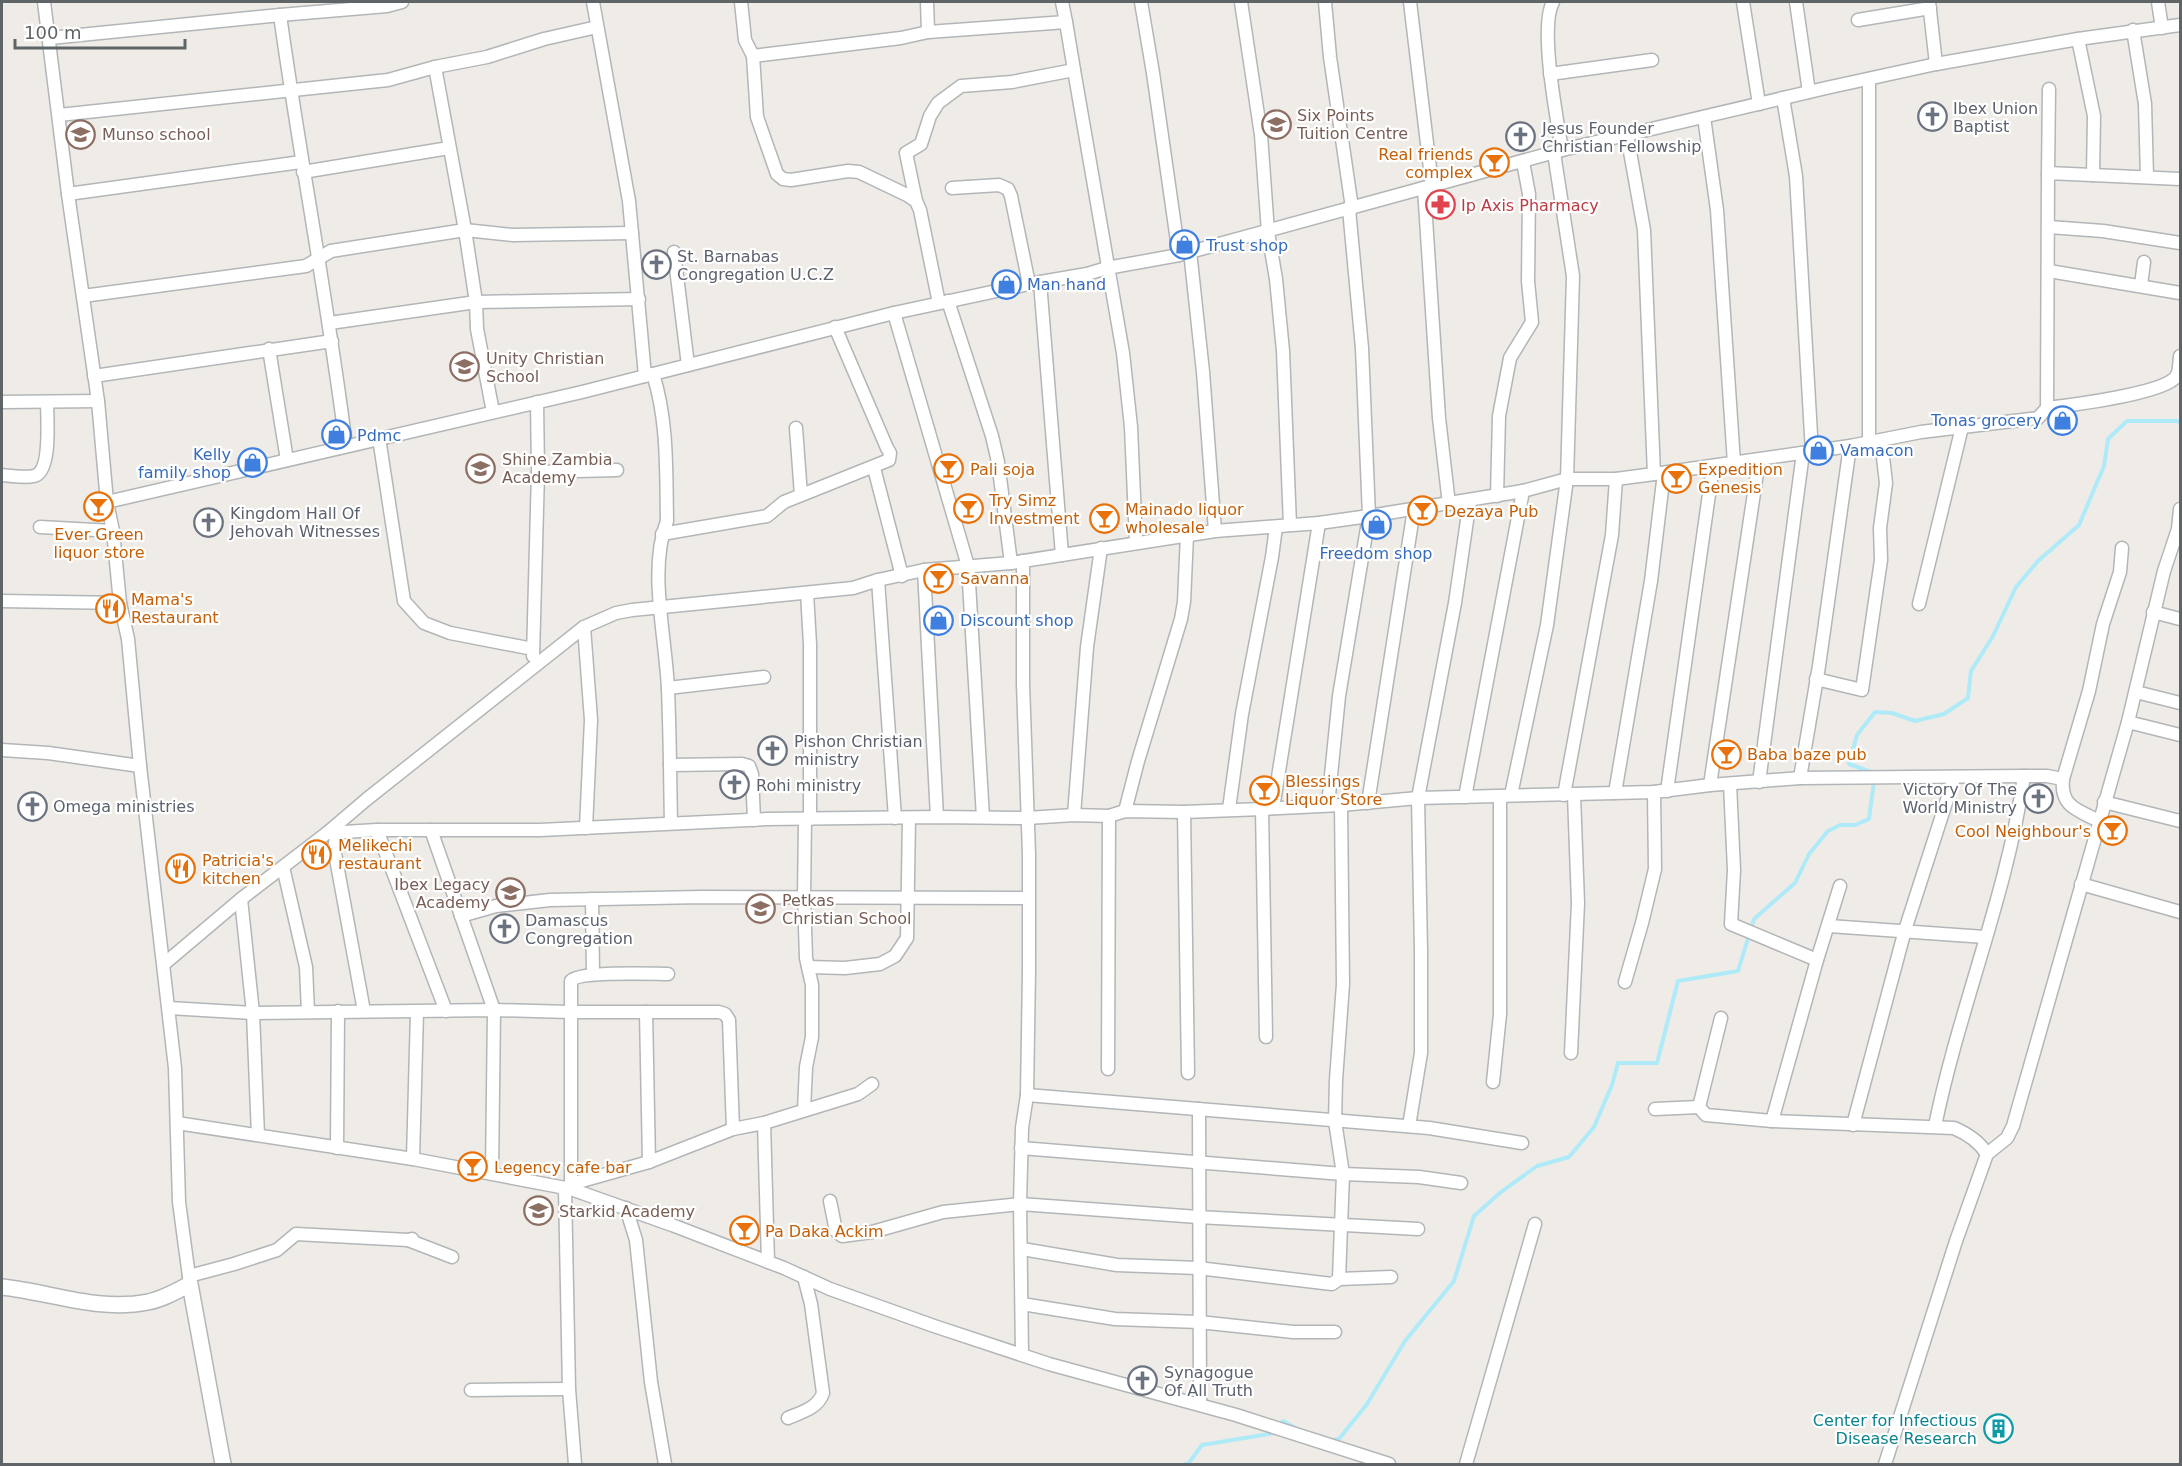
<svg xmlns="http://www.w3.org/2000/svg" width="2182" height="1466" viewBox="0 0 2182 1466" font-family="'DejaVu Sans',sans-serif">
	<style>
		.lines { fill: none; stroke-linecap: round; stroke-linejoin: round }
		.stream { stroke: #aeeaf8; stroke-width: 4 }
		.minor-casing { stroke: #b2b6b8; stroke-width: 15 }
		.tertiary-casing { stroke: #b2b6b8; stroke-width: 18 }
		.minor { stroke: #fff; stroke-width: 12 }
		.tertiary { stroke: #fff; stroke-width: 15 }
		.labels { text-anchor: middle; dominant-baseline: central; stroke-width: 4.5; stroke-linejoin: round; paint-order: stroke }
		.worship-label { font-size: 16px; fill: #5b616d; stroke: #fff; text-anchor: start }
		.education-label { font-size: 16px; fill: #785e54; stroke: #fff; text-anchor: start }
		.food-label { font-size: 16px; fill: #c56008; stroke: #fff; text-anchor: start }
		.health-label { font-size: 16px; fill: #be3a42; stroke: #fff; text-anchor: start }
		.shop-label { font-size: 16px; fill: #366cbe; stroke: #fff; text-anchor: start }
		.culture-label { font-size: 16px; fill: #0d838f; stroke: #fff; text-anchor: end }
	</style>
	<rect width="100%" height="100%" fill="#efece7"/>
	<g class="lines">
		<!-- stream -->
		<g class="stream">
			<polyline points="1332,1440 1339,1439 1367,1404 1405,1341 1454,1281 1474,1216 1501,1192 1537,1166 1569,1157 1594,1127 1612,1085 1618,1063 1657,1063 1678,981 1738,971 1754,919 1795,883 1809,854 1828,831 1840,825 1855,825 1869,819 1874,781 1871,772 1849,764 1857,735 1875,712 1892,713 1915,721 1944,714 1968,698 1971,671 1993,636 2016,587 2038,561 2079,525 2104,466 2108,439 2127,421 2178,421 2180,423"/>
			<polyline points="1185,1464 1188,1464 1202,1445 1275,1433 1283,1421 1299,1430"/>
		</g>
		<defs>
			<g id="minor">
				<polyline points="44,2 68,194 98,401 107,502 113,531 120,603 128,639 140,766 175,1068 179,1202 190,1284"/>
				<polyline points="593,2 629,201 645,376"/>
				<polyline points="741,2 745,40 753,56"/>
				<polyline points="927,2 928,32"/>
				<polyline points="1141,2 1153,73 1179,255"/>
				<polyline points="1241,2 1261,135 1268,232 1276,279 1283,351 1290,525"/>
				<polyline points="1325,2 1330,57 1352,208"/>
				<polyline points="1410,2 1432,185"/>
				<path d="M1553,2c-14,25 4,117 9,148"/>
				<polyline points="1743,2 1759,104"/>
				<polyline points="1796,2 1809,92"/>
				<polyline points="1929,2 1936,64"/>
				<polyline points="2158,2 2162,28"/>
				<polyline points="280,15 387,6 402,2"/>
				<polyline points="1858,20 1930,8"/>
				<polyline points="2133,30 2145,104 2147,177"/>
				<path d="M50,38l230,-23c20,144 48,287 66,431"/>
				<polyline points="2078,39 2094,116 2093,175"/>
				<polyline points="435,67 465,230 476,302 477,329 493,412"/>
				<polyline points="1074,70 1123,353 1131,427 1136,542"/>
				<polyline points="1550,74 1652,60"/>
				<polyline points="1869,79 1869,443"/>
				<polyline points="1783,98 1796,176 1812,452"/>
				<polyline points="59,115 388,80 435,67 487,57 544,39 597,27"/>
				<polyline points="1704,117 1717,210 1734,463"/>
				<polyline points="1627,135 1644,230 1654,474"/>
				<polyline points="303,172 449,148"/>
				<polyline points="2048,173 2049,89"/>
				<polyline points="952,188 999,185 1008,189 1011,196 1029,284"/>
				<polyline points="1424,188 1439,418 1449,504"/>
				<polyline points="68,194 301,162"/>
				<polyline points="916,201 906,153 921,144 930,116 938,103 961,86 1012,82 1074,70 1066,22"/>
				<polyline points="2049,227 2103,231 2180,243"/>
				<polyline points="1190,251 1203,372 1215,531"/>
				<polyline points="674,252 688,365"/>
				<polyline points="2049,271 2180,293"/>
				<polyline points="1040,282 1062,555"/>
				<polyline points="2141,285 2144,262"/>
				<polyline points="83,296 306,266 331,251 465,230 513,235 632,233"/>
				<polyline points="948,301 992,436 998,462 1011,563"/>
				<polyline points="939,303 920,210 916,201 907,195 859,172 848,171 791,180 783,179 777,174 757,117 753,56 901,38 928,32 1066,22 1062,2"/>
				<polyline points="894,313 968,566 983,817"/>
				<polyline points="330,323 476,302 639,299"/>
				<polyline points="269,349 287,460"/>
				<path d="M653,374c15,47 13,97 14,147 -19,49 -1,116 1,169 2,44 2,89 3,133"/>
				<polyline points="94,376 332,341"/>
				<polyline points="2,402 98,401"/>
				<path d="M2047,408c25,-3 112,-14 128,-30 5,-5 4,-15 5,-22"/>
				<polyline points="796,428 801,495"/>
				<polyline points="379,438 404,601 424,623 450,633 533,649"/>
				<polyline points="874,468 902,576"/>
				<polyline points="538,472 617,470"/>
				<path d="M2,475c9,1 23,3 32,1 18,-4 13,-59 13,-74"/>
				<polyline points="1497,496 1499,416 1510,358 1532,322 1528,281 1529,194 1523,162"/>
				<polyline points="107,502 582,392 894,313 1029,284 1087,274 1107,268 1179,255 1562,150 1826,88 1936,64 2078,39 2180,25"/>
				<polyline points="40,527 113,531"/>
				<polyline points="662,534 767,516 784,502 889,460 890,453 887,448 835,327"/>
				<polyline points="924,570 937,817"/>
				<polyline points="878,580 895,818"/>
				<polyline points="807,593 810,644 810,819"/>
				<polyline points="2,601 120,603"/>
				<polyline points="1919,604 1962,427"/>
				<polyline points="2153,612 2180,619"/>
				<polyline points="584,627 591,720 586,828"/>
				<polyline points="533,656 538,472 537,402"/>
				<polyline points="1816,679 1862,690 1881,560 1880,528 1886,483 1881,440"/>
				<polyline points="668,688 764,677"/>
				<polyline points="2136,692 2180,703"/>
				<polyline points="2128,722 2180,735"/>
				<polyline points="2,750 48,753 140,766"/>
				<polyline points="670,765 742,764 749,766 752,774 754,820"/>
				<polyline points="1800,778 1819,666 1850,446"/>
				<polyline points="2063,779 2089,691 2103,624 2120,572 2122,548"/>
				<polyline points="1759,782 1803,453"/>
				<polyline points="1730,784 1734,870 1731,924 1817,960"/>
				<polyline points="1710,785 1759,460"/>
				<polyline points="1667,791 1713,466"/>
				<polyline points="1615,793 1651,581 1664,473"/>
				<polyline points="1511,795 1547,625 1567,479 1573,276 1554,153"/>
				<polyline points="1564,795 1612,535 1616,479"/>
				<polyline points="1465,797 1523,491"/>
				<polyline points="2104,802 2180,821"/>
				<polyline points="1368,803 1414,509"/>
				<polyline points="1328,805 1339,696 1369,516 1362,348 1349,209"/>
				<polyline points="1273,808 1319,523"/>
				<polyline points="1229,809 1242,714 1272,557 1276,527"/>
				<polyline points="1262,809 1266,1037"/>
				<polyline points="1125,811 1138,761 1181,619 1184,602 1187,535"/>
				<polyline points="1184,812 1188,1073"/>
				<polyline points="1074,815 1087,647 1101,548"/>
				<polyline points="377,830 446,1011"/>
				<polyline points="431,830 494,1010 492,1173"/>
				<path d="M327,833l50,-3h163l227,-11 170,-2 90,1 47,-3 35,1 16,-5 59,1 78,-3 79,-4 77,-7 236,-6 56,-7 90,-7 224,-2h23l16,3c-3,28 15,31 36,42"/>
				<polyline points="337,833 334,848 364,1011"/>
				<polyline points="283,867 306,967 308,1012"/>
				<polyline points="2081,884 2180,912"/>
				<polyline points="241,899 253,1013 258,1135"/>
				<polyline points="592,899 593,974"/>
				<polyline points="461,916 496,906 550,900 702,897 1028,898"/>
				<polyline points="1829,926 1985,937"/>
				<polyline points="164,964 241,899 327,833 367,799 584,627 616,613 632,610 853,588 878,580 924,570 1011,563 1215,531 1319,523 1369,516 1523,491 1567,479 1616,479 1654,474 1850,446 1921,432 2038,418 2047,408 2048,173 2180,179"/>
				<polyline points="808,967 845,968 880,964 895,956 907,938 909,818"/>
				<polyline points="1625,982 1642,923 1655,869 1654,792"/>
				<polyline points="169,1008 253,1013 494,1010 570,1012 719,1012 725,1014 729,1020 733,1129"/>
				<polyline points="646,1012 649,1162"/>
				<path d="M1721,1018l-22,89 7,8 66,6 182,7c14,6 25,13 33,26"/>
				<polyline points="1571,1053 1578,903 1574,795"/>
				<polyline points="1108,1069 1109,816"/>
				<polyline points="1493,1082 1500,1014 1500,797"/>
				<polyline points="1027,1095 1429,1128 1522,1143"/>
				<polyline points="1199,1109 1200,1404"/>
				<polyline points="1655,1109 1699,1107"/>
				<polyline points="804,1110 806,1067 812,1037 812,985 806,958 804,897 805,819"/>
				<polyline points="1772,1121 1817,960 1840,886"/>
				<polyline points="177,1123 413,1159 571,1189 672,1225 784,1268 830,1289 934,1326 1049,1364 1236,1415 1389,1464"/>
				<polyline points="764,1123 768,1262"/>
				<polyline points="1853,1125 1905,930 1954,778"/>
				<polyline points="1409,1126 1421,1053 1421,951 1418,798 1455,603 1470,500"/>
				<path d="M1935,1126c24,-118 72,-231 89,-350"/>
				<polyline points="337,1148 338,1011"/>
				<polyline points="1021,1148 1343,1174 1419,1177 1461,1183"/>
				<polyline points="413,1159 417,1012"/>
				<polyline points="571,1184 649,1162 733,1129 764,1123 858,1094 872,1084"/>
				<polyline points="565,1188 569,1389 575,1464"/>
				<path d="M571,1189v-208c8,-10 80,-7 97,-7"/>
				<polyline points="830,1201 836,1231 842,1236 872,1232 943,1212 1020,1204 1198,1217 1418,1229"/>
				<polyline points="626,1208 636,1240 651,1382 665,1464"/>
				<polyline points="408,1240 452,1257"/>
				<polyline points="1022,1249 1117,1265 1198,1268 1332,1284 1339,1279 1343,1174 1335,1121 1336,1080 1343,984 1341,805"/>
				<polyline points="189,1276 234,1264 277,1250 296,1234 408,1240 412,1239"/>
				<polyline points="1339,1279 1391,1277"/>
				<polyline points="1022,1304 1115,1319 1199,1322 1293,1332 1335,1332"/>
				<polyline points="1022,1355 1020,1204 1022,1128 1027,1095 1029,971 1029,854 1023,684 1023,561"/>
				<polyline points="471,1390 569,1389"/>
				<path d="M788,1418c14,-6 30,-10 35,-25l-12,-89 -7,-27"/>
				<polyline points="1466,1464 1535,1224"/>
				<polyline points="1885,1464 1956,1241 1987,1154 2007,1138 2013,1126 2128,722 2164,571 2178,529 2180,509"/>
			</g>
			<path id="tertiary" d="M2,1287c48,5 96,25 146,15 15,-3 29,-11 42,-18l33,180"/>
		</defs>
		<!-- minor casing -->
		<use href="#minor" class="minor-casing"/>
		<!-- tertiary casing -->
		<use href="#tertiary" class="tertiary-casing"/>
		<!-- minor -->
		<use href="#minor" class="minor"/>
		<!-- tertiary -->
		<use href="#tertiary" class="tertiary"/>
	</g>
	<!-- icons -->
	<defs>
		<symbol id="church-ring" viewBox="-11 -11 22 22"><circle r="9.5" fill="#fff" stroke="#6b7280" stroke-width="1.5"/><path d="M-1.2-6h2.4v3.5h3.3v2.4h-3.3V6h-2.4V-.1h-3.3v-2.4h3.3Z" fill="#6b7280"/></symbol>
		<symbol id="school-ring" viewBox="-11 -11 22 22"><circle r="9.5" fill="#fff" stroke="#8d6e63" stroke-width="1.5"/><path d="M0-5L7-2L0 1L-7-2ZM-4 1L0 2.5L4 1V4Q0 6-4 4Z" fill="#8d6e63"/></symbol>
		<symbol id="bar-ring" viewBox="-11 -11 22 22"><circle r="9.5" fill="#fff" stroke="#e8710a" stroke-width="1.5"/><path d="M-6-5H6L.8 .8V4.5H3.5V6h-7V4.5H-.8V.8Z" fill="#e8710a"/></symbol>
		<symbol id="pharmacy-ring" viewBox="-11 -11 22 22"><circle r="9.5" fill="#fff" stroke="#e0444e" stroke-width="1.5"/><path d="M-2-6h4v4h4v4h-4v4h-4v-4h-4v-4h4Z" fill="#e0444e"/></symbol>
		<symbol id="shop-ring" viewBox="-11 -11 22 22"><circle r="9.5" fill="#fff" stroke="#3f7fe0" stroke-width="1.5"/><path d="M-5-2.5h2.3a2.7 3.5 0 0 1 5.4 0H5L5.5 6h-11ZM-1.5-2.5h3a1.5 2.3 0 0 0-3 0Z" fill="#3f7fe0"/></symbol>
		<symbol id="restaurant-ring" viewBox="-11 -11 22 22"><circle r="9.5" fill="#fff" stroke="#e8710a" stroke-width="1.5"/><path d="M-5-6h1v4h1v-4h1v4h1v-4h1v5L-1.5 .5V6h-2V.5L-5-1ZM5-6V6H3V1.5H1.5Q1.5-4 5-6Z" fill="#e8710a"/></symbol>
		<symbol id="building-ring" viewBox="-11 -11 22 22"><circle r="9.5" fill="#fff" stroke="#0f9aa8" stroke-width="1.5"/><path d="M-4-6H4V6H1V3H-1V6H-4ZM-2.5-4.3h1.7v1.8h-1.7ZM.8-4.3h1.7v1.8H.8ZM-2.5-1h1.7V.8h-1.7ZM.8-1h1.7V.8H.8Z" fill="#0f9aa8"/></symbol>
	</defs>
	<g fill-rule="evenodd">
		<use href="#church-ring" x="1916" y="100" width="33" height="33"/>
		<use href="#school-ring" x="1260" y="108" width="33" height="33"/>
		<use href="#school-ring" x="64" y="118" width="33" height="33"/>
		<use href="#church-ring" x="1504" y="120" width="33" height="33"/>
		<use href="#bar-ring" x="1478" y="146" width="33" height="33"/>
		<use href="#pharmacy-ring" x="1424" y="188" width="33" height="33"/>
		<use href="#shop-ring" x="1168" y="228" width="33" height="33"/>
		<use href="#church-ring" x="640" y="248" width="33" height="33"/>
		<use href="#shop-ring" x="990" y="268" width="33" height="33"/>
		<use href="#school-ring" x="448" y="350" width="33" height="33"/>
		<use href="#shop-ring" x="2046" y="404" width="33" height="33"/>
		<use href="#shop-ring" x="320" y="418" width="33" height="33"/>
		<use href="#shop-ring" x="1802" y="434" width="33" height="33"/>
		<use href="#shop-ring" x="236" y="446" width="33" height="33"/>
		<use href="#school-ring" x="464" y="452" width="33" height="33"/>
		<use href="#bar-ring" x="932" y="452" width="33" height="33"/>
		<use href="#bar-ring" x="1660" y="462" width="33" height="33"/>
		<use href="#bar-ring" x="82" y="490" width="33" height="33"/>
		<use href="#bar-ring" x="952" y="492" width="33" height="33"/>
		<use href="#bar-ring" x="1406" y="494" width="33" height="33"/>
		<use href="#bar-ring" x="1088" y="502" width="33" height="33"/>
		<use href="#church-ring" x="192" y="506" width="33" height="33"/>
		<use href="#shop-ring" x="1360" y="508" width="33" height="33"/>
		<use href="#bar-ring" x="922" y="562" width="33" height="33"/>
		<use href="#restaurant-ring" x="94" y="592" width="33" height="33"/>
		<use href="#shop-ring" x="922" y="604" width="33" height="33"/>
		<use href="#church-ring" x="756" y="734" width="33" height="33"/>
		<use href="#bar-ring" x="1710" y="738" width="33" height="33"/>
		<use href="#church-ring" x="718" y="768" width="33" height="33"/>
		<use href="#bar-ring" x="1248" y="774" width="33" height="33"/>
		<use href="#church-ring" x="2022" y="782" width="33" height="33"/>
		<use href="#church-ring" x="16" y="790" width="33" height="33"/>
		<use href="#bar-ring" x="2096" y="814" width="33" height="33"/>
		<use href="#restaurant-ring" x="300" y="838" width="33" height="33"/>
		<use href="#restaurant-ring" x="164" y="852" width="33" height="33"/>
		<use href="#school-ring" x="494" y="876" width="33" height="33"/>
		<use href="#school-ring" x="744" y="892" width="33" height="33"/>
		<use href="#church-ring" x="488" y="912" width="33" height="33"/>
		<use href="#bar-ring" x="456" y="1150" width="33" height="33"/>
		<use href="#school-ring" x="522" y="1194" width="33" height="33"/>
		<use href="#bar-ring" x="728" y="1214" width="33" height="33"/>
		<use href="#church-ring" x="1126" y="1364" width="33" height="33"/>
		<use href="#building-ring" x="1982" y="1412" width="33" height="33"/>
	</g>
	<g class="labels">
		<!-- worship labels -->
		<g class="worship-label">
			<text x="1953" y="108">Ibex Union<tspan x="1953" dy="18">Baptist</tspan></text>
			<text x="1542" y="128">Jesus Founder<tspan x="1542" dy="18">Christian Fellowship</tspan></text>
			<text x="677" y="256">St. Barnabas<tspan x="677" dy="18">Congregation U.C.Z</tspan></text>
			<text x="230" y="513">Kingdom Hall Of<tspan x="230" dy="18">Jehovah Witnesses</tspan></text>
			<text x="794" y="741">Pishon Christian<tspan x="794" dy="18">ministry</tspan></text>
			<text x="756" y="785">Rohi ministry</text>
			<text x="2017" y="789" text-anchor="end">Victory Of The<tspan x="2017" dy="18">World Ministry</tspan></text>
			<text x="53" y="806">Omega ministries</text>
			<text x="525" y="920">Damascus<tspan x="525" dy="18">Congregation</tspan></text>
			<text x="1164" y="1372">Synagogue<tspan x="1164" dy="18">Of All Truth</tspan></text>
		</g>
		<!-- education labels -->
		<g class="education-label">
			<text x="1297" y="115">Six Points<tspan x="1297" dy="18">Tuition Centre</tspan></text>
			<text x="102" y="134">Munso school</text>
			<text x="486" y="358">Unity Christian<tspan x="486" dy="18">School</tspan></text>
			<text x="502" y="459">Shine Zambia<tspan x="502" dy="18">Academy</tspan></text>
			<text x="490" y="884" text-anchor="end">Ibex Legacy<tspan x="490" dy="18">Academy</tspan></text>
			<text x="782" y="900">Petkas<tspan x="782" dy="18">Christian School</tspan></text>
			<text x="559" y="1211">Starkid Academy</text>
		</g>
		<!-- food labels -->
		<g class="food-label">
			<text x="1473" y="154" text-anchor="end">Real friends<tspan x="1473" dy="18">complex</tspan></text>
			<text x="970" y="469">Pali soja</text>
			<text x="1698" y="469">Expedition<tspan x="1698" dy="18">Genesis</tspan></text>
			<text x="989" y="500">Try Simz<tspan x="989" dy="18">Investment</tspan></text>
			<text x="1125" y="509">Mainado liquor<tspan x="1125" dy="18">wholesale</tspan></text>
			<text x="1444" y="511">Dezaya Pub</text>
			<text x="99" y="534" text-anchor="middle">Ever Green<tspan x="99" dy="18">liquor store</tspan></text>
			<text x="960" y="578">Savanna</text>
			<text x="131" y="599">Mama's<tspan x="131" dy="18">Restaurant</tspan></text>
			<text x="1747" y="754">Baba baze pub</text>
			<text x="1285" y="781">Blessings<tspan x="1285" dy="18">Liquor Store</tspan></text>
			<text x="2091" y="831" text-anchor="end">Cool Neighbour's</text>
			<text x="338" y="845">Melikechi<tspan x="338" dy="18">restaurant</tspan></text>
			<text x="202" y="860">Patricia's<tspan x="202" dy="18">kitchen</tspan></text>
			<text x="494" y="1167">Legency cafe bar</text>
			<text x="765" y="1231">Pa Daka Ackim</text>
		</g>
		<!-- health labels -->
		<g class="health-label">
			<text x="1461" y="205">Ip Axis Pharmacy</text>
		</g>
		<!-- shop labels -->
		<g class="shop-label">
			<text x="1206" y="245">Trust shop</text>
			<text x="1027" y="284">Man hand</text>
			<text x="2042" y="420" text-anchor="end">Tonas grocery</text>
			<text x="357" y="435">Pdmc</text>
			<text x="1840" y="450">Vamacon</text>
			<text x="231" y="454" text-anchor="end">Kelly<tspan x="231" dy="18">family shop</tspan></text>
			<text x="1376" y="553" text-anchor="middle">Freedom shop</text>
			<text x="960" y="620">Discount shop</text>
		</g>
		<!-- culture labels -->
		<g class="culture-label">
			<text x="1977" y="1420">Center for Infectious<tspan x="1977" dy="18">Disease Research</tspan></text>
		</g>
	</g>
	<!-- border -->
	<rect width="2182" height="1466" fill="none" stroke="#5f6466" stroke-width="6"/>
	<!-- scale -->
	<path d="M15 39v9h170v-9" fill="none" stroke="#5f6466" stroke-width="3"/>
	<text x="24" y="39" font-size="18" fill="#5f6466" stroke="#ffffff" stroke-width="4.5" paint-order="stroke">100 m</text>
</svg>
